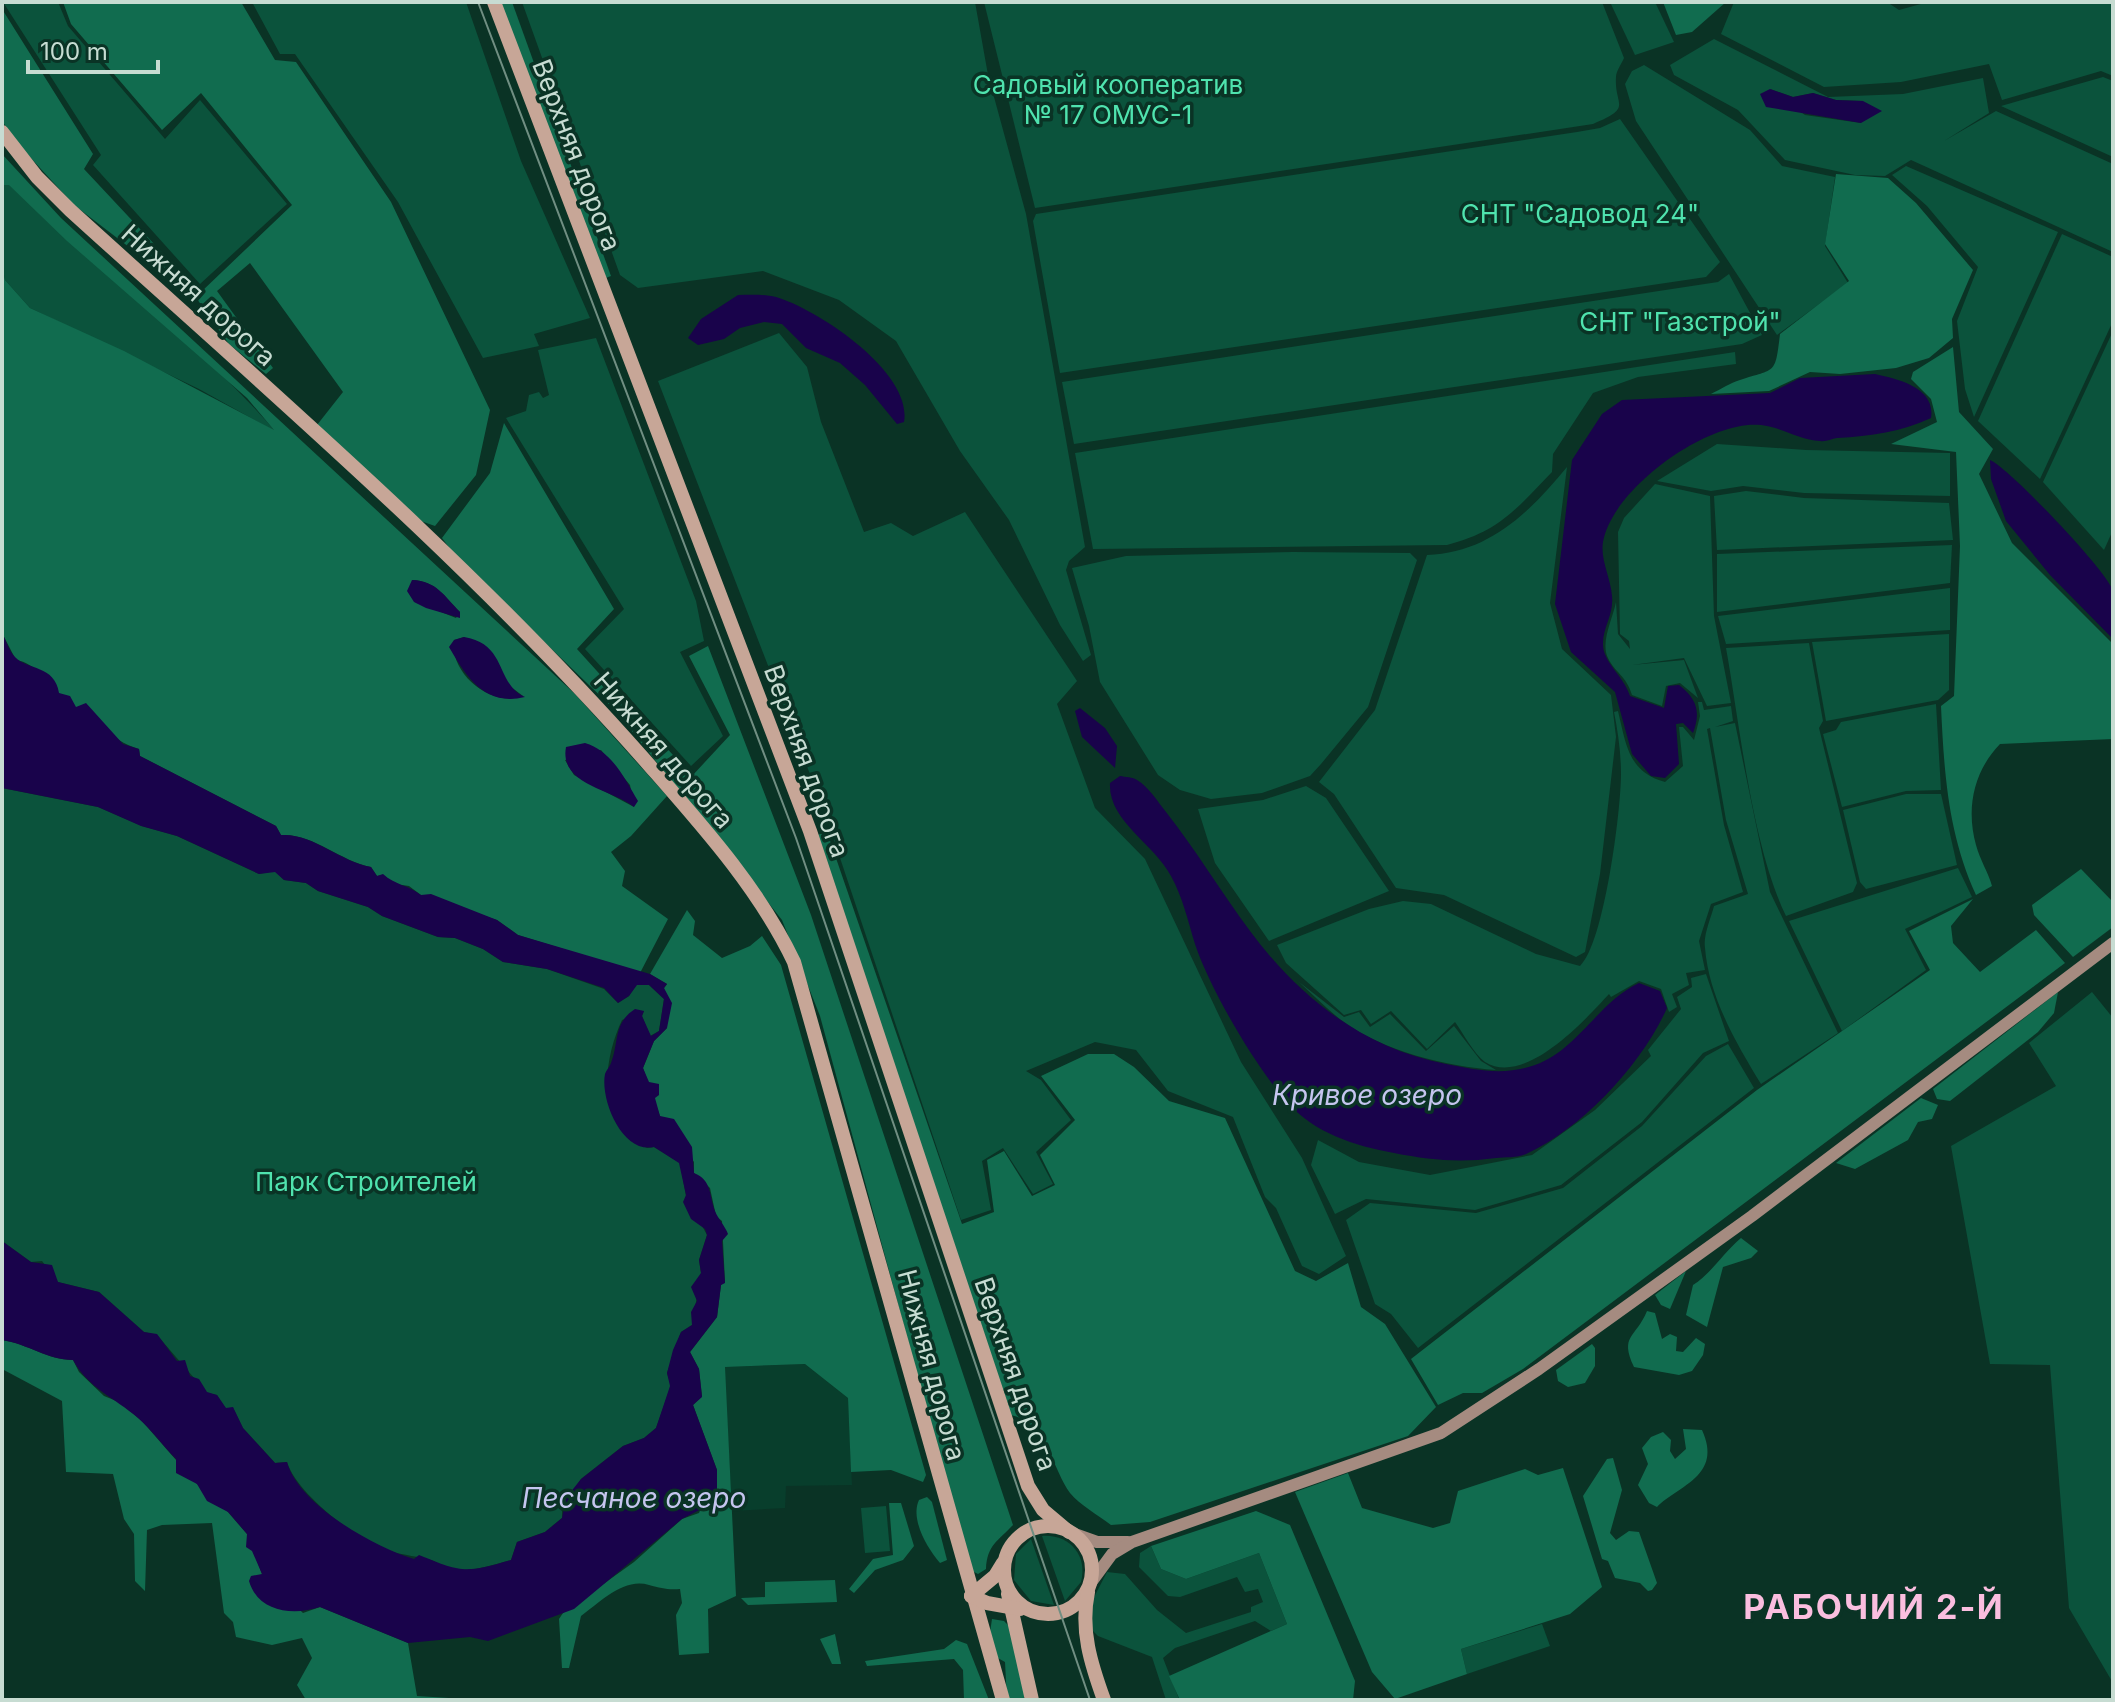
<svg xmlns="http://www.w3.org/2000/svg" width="2115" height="1702" viewBox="0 0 2115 1702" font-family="Inter,sans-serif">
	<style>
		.built { fill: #083e2c }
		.green { fill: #0b533c; fill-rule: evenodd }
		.forest { fill: #116c4f; fill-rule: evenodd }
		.water { fill: #19034b }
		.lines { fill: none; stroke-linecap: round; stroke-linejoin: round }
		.secondary { stroke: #a58b80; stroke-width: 12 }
		.primary { stroke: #c7a697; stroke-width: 14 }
		.tram { stroke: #708e82; stroke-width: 2 }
		.labels { text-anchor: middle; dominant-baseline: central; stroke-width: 7; stroke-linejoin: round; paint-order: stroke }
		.park-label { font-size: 26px; fill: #4fe3ae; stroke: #0a3325 }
		.street-label { font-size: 26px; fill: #c7dcd2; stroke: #0a3325 }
		.water-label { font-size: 28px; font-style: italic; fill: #c5c5ef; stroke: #0a3325 }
		.district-label { font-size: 34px; font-weight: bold; letter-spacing: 2px; fill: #fabedf; stroke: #0a3325 }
	</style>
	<rect width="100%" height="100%" fill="#0a3325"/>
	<!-- built -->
	<polygon class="built" points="805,1364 848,1398 852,1485 786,1486 785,1508 732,1511 724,1367"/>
	<!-- green -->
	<g class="green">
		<polygon points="3,2 58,2 68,26 165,139 200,100 287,204 200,284 93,165 101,155"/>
		<polygon points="252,2 466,2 521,161 590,318 534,334 539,346 483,358 398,202 295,54 280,54"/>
		<polygon points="522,2 975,2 988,75 1026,214 1085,547 1069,561 1066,570 1091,655 1083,661 1060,625 1009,520 960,451 896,341 839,300 763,271 638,288 620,275"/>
		<path d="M984,2h618l22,56c-2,5 -8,13 -8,19 -2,29 18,30 -23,47l-558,84z"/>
		<polygon points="1610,2 1655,2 1674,42 1635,55"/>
		<polygon points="1734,2 1887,2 1899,10 1928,2 2113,2 2113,76 2101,71 2002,100 1989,64 1901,82 1824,87 1721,34"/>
		<path d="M1714,39l114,58 75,-3 80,-16 6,35 -45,28 52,-30 117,53v88l-202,-92 -26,16 -30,-1 -70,-15 -47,-50 -64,-35 -4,-10zM1770,89l23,8 20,-4 23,7 27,1 -2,22 -56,-8z"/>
		<polygon points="1644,65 1750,130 1782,166 1835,177 1825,246 1848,283 1777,335 1636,121 1625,84 1632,71"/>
		<polygon points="2103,77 2113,81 2113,157 2001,106"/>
		<polygon points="1620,119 1720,262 1706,277 1060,373 1033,221 1036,214 1577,132 1600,128"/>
		<polygon points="1906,166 2058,232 1974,417 1965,389 1957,321 1978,267 1927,206 1892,175"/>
		<path d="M9,184c87,85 188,157 267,248l-77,-43 -169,-81 -25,-28 -3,-13v-82z"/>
		<polygon points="2062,234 2113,257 2113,321 2040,479 1978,421"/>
		<polygon points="1729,274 1762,335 1742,344 1074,444 1062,382 1718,282"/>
		<polygon points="2113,331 2113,530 2104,550 2043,482"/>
		<polygon points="779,333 807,367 821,422 864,532 891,523 913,536 965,512 1077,681 1057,704 1095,808 1145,859 1241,1062 1302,1158 1346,1256 1319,1274 1302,1266 1276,1208 1265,1197 1233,1117 1168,1091 1136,1050 1095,1042 1026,1071 1041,1080 1071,1120 1036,1152 1053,1184 1033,1194 1003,1148 982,1161 991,1210 961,1220 825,813 658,381"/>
		<polygon points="596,338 696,601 704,641 680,652 723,736 691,766 585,649 624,609 506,418 526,411 529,395 539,392 543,398 549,395 538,350"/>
		<path d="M1735,352l1,12 -98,13 -45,16 -40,61 -1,18c-37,38 -52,59 -105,73l-354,4 -18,-96z"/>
		<polygon points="1717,444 1806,450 1950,453 1950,496 1804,493 1743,486 1711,491 1657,481"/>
		<path d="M1567,467l-17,136 12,46 49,46 5,42 -16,137 -15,78 -9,5 -132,-62 -48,-7 -62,-94 -15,-12 56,-72 52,-155c62,-2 103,-43 140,-88z"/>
		<path d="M1655,484l55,12 4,120 17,87 -24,3 -23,-48 -52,7 52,-5 14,38 -18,-15 -14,3 -4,20 -30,-11c-6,-20 -17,-22 -24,-37 -8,-16 5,-40 8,-56l2,32 12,15 -1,-8 -9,-7 -2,-102 6,-14z"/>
		<polygon points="1746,491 1804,498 1949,503 1953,540 1717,550 1714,496"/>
		<polygon points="1952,545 1950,583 1717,612 1717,554"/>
		<polygon points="1293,552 1410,553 1417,560 1368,707 1321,764 1310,776 1262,793 1211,799 1180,790 1158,775 1100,682 1089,626 1072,568 1126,556"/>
		<polygon points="1950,588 1950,630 1726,644 1718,616"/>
		<polygon points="1949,634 1949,690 1938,700 1826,721 1812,642"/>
		<path d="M1809,643l14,78 -4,7 38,155 -4,9 -67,24c-34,-70 -46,-190 -60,-268z"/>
		<path d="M1698,702h4l2,8 27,-4 2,15 -18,6 20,-4 35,169 68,141 -77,51c-25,-41 -52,-87 -56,-136 -2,-13 6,-30 9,-42l34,-12 -22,-74 -16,-92 -3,1 17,96 19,67 -32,12 -12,37 6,29 -19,3 3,12 -17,9 5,13 -8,5 -8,-23 -22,-8 -28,16 -2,-3c-24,26 -84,93 -124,68 -11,-8 -22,-29 -30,-40l-28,27 -36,-38 -20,13 -10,-14 -17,5 -58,-52 -9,-18 92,-36 34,-8 28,3 105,50 44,12c24,-22 41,-155 41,-192 0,-21 -3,-42 -7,-62l4,-1c8,33 10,61 47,71l18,-16 -4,-39h4l11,13 6,-24z"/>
		<polygon points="1936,704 1941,790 1906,791 1842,807 1823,734 1836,730 1841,722"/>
		<polygon points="1306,786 1326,798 1389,891 1269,941 1215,863 1198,809 1263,800"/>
		<path d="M2,788l96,19 44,19 35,10 82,38 16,-3 9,9 22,3 12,8 50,16 14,9 56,21 17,1 28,11 20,13 44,7 57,20 14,14 11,-7 7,-11h13l15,14 -5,32 -9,5 -8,-20 2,-5 -22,9c-20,43 -26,105 25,128l7,-1 26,16 6,33 21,39 -8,25 2,13 -9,52 -11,7 -14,41 4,13 -15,42 -12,10 -21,8 -42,33 -19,30v9l-17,14 -28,10 -6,18c-21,6 -39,12 -61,9 -7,-1 -10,-5 -16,-8 -10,-4 -34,-6 -48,-11 -29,-10 -90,-57 -99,-88l-12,1 -32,-35 -10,-20 -7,1 -9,-14 -10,-2 -50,-58 -13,-3 -45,-40 -41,-10 -16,-21 -11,1 -29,-21z"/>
		<polygon points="1906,794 1941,794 1957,865 1866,889 1860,882 1843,810"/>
		<polygon points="1958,868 1972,897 1905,929 1926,970 1842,1031 1789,921"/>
		<polygon points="1706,974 1729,1041 1703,1053 1642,1122 1561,1185 1475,1210 1366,1199 1335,1214 1311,1165 1318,1140 1359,1162 1430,1175 1532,1155 1595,1110 1651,1056 1648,1050 1681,1009 1677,997 1692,987 1691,978"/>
		<path d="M1299,982l45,35 15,-5 11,15 20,-13 36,37 28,-25 27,35 15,9c-51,-4 -112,-18 -155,-50 -14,-11 -28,-25 -42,-38z"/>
		<polygon points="2092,992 2113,1018 2113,1683 2069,1608 2050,1365 1990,1364 1951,1146 2056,1086 2029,1043"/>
		<polygon points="1728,1044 1754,1088 1418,1348 1391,1314 1375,1304 1346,1220 1370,1203 1476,1213 1563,1188 1642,1126 1706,1056"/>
		<polygon points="886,1506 890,1551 865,1553 861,1508"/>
		<path d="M1042,1536c27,-2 46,19 39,46l-16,19z"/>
		<polygon points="1031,1539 1054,1605 1031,1601 1014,1580 1016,1554"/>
		<polygon points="1151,1546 1161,1569 1186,1579 1259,1553 1287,1624 1271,1631 1255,1621 1175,1648 1163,1658 1179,1699 1166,1700 1152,1657 1098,1636 1089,1627 1090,1605 1107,1572 1125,1574 1157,1610 1186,1633 1251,1612 1251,1607 1263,1602 1258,1589 1245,1592 1237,1577 1180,1597 1168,1596 1139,1567 1140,1553"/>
		<polygon points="1542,1624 1550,1646 1467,1674 1461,1649"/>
	</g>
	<!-- forest -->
	<g class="forest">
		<polygon points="63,2 241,2 275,60 296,62 391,202 490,410 476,475 435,526 415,519 317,425 343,392 250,263 217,291 273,368 266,374 229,344 197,299 74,205 18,144 2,121 2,9 93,154 84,169 200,293 292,205 201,93 162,130 71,24"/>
		<polygon points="500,2 512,2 611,276 603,279"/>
		<polygon points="1663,2 1726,2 1692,32 1676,35"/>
		<path d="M2,154l59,64 514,476 92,102 -36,40 -20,16 14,19 -3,15 46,33 -28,54 -122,-38 -21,-15 -76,-25 -12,-9 -14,-2 -12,-9 -6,1 -6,-9c-31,-6 -58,-34 -90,-32l-5,-9 -136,-70 -1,-7c-27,-8 -56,-35 -78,-54 -15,-13 -25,-32 -45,-35l-14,-27v-366l3,13 25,28 94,43 150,79 -27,-32 -180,-157 -58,-56h-7zM412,580c24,1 32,16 48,32l-4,6 -42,-17zM464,637c29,18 31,15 43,47l16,12c-32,12 -74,-23 -69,-56zM601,750l29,35 4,22 -60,-32 -9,-15z"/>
		<path d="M1836,174l52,4 28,25 57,67 -21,49 1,19 -24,20 -33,10 -56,6 -30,-2 -41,19 -58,3c10,-5 19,-11 29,-14 36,-12 35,-4 40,-46l69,-53 -24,-37z"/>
		<path d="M1953,347l6,65 34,37 -14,25 33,69 101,101v95l-113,5c-27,28 -34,65 -24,101 4,15 12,27 16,41l-16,9c-28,-61 -32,-123 -35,-189l13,-10 6,-150 -4,-94 -65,-8 46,-22 -6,-23 -20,-20 2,-7z"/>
		<path d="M504,423l110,186 -37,40 115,127 38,-41 -41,-79 19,-10 103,269 202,610c-15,16 -26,20 -27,44l-8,5 -8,-4 -150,-554 -38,-96 -166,-209 -159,-153 -15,-20 48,-65z"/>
		<path d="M827,832l135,392 32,-12 -7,-52 17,-9 28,45 23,-11 -15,-30 35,-35 -34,-44 47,-22h26l20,13 35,34 56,17 70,153 21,10 32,-18 13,44 24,17 51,83 -28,29 -258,86 -39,3c-13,-10 -31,-20 -41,-32 -18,-25 -25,-74 -61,-78l-192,-580z"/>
		<polygon points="2081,869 2113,902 2113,927 2073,957 2034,915 2032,905"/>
		<polygon points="1973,899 1951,926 1953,943 1980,972 2036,930 2065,963 1523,1369 1482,1393 1463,1393 1438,1405 1411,1359 1757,1090 1930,970 1909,931"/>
		<path d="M687,910l8,11 -2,14 29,23 28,-12 12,-10 19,29 145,510 -3,7 -32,-12 -40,2 -3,-74 -43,-34 -80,3 11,229 -28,13 1,44 -30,2 -3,-40 6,-12 -2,-14c-13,1 -19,-1 -31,-4 -25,-8 -50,18 -68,31l-12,52h-7l-3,-49 4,-6 71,-51 48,-43 17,-6 18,-43 -24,-65 9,-9 -3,-27 -9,-17 27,-35 4,-32 4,-3 -3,-61 -6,-5 -6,-28 -16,-15v-11l-34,-46 -17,-48 11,-27 13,-13 -3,-40 3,-4 -17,-10z"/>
		<polygon points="2058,992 2054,1013 2038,1032 1950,1101 1937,1099 1933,1089"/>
		<polygon points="1921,1098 1938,1105 1932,1119 1918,1122 1908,1140 1855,1169 1836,1163"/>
		<path d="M1741,1238l17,13 -7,7 -28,9 -16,60 -21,-12 7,-30c19,-12 30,-32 48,-47z"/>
		<polygon points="1686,1271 1670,1309 1661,1305 1655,1295"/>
		<path d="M1647,1311l8,2 7,26 8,-5 7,3 -1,14 7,1 13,-14 9,6 -2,11 -11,16 -13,4 -45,-8c-15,-32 2,-29 13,-56z"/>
		<path d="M2,1340c26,4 46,20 71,20l6,12 25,24 15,6 23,19 55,63 31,28 19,22 15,40 41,39 17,-6 88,36 9,53 64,4h-175l-9,-15 15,-27 -10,-20 -30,7 -36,-8 -3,-15 -9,-9 -12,-90 -50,2 -15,5 -2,61 -10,-10 -1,-47 -10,-15 -11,-45 -47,-2 -4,-71 -60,-32z"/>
		<polygon points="1592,1344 1595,1348 1595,1366 1585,1383 1568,1387 1558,1381 1556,1370"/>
		<path d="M1683,1429l19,1c21,46 -23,55 -45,77l-8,-4 -11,-18 10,-21 -6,-16 9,-11 12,-5 8,8 -1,11 5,8 11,-10z"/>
		<polygon points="1613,1458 1622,1490 1610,1533 1616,1540 1629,1531 1639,1532 1657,1583 1652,1590 1648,1591 1640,1583 1615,1578 1608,1561 1602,1559 1583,1496 1607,1459"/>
		<polygon points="1563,1468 1602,1587 1570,1614 1461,1649 1467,1674 1395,1699 1372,1672 1295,1492 1348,1473 1362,1508 1433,1528 1450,1523 1458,1491 1525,1469 1538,1475"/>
		<path d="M927,1497l5,5 15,58 -7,3c-13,-15 -30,-44 -21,-63z"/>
		<polygon points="889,1503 901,1503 914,1546 903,1560 875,1570 854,1593 849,1589 873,1559 893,1555"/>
		<polygon points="1256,1511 1290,1525 1355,1681 1353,1700 1176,1700 1179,1698 1169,1676 1287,1624 1259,1553 1186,1579 1161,1569 1151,1546"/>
		<polygon points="835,1580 837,1602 748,1605 741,1598 765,1597 765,1582"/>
		<polygon points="992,1619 1004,1621 1010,1627 1027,1691 1023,1700 1007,1700 1005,1662 996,1657 989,1639"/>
		<polygon points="835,1634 841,1664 832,1664 820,1639"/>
		<polygon points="956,1640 967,1644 989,1700 964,1700 963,1670 954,1659 867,1666 865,1661 944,1649"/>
	</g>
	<!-- water -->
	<g class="water">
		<polygon points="1770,89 1793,97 1813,93 1836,100 1863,101 1882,111 1861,123 1766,107 1760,94"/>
		<path d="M738,295c12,0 26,-1 38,2 41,12 137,75 128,125l-7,2 -32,-39 -25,-22 -34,-15 -24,-24 -18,-2 -24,6 -16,11 -26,6 -10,-7 13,-19z"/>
		<path d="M1875,374c22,5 61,13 56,44 -30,14 -60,18 -94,20 -6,1 -11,4 -17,3 -20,-1 -39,-14 -59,-16 -53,-6 -149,64 -158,117 -3,17 8,37 9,54 2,18 -9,31 -9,47 -1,19 21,33 27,53l34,12 4,-22 11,-1c18,14 22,27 14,48l-10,-10 -7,1 3,40 -14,14 -14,-2 -19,-22 -17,-62 -44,-40 -16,-48 17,-144 30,-46 20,-14 148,-7 30,-15z"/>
		<path d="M1990,460c18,7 115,109 122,129 3,14 1,36 1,50l-63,-64 -44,-54 -15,-42z"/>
		<path d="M412,580c25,1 32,16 48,32v6l-34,-10 -12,-6 -7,-11z"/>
		<path d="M2,633c4,7 7,18 13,24 12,13 40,8 44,36l11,3 6,11 10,-4 37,41 16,5 1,7 136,70 5,9c32,-2 58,26 90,32l6,9 6,-2c12,11 25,11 38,21l10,-1 66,26 21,15 132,39 17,10 -3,4 8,15 -5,25 -13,13 -11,27 6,14 10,2v11l-4,3 5,18 14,3 18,28 2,26c18,7 15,22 21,38 3,8 10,15 13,23l-6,7 3,42 -4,2 -4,32 -27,35 9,17 3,28 -9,8 24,65v24l-6,10 -29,15 -108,90 -86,32 -18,-4 -62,6 -88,-36c-27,9 -62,5 -71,-26l2,-5 11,-2 -10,-23 -6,-4 1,-13 -19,-22 -21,-11 -10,-17 -21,-11v-14c-13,-13 -25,-30 -38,-41 -23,-20 -50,-30 -65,-58 -25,0 -45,-16 -71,-20v-99l29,21 21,3 6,17 41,10 45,40 13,2 20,27 8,-1 5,16 9,3 8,13 10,3 9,13 7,-1 10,21 32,35 12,-1c12,43 87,85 127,97l5,-4c42,17 45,19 92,5l6,-18 28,-10 17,-14 4,-20 15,-19 42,-33 21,-8 12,-10 14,-42 -3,-13 6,-23 8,-18 11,-7 -1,-13 6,-11 -6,-14 10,-14 -2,-13 8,-25 -2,-6 -14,-10 -8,-17 3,-7 -7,-32 -25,-16c-32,7 -54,-48 -49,-73 1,-4 5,-7 6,-11 8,-20 2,-40 24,-54l9,2 -2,5 9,20 8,-5 5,-32 -15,-14h-12l-8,11 -11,7 -14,-15 -57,-19 -44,-7 -20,-13 -28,-11 -17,-1 -56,-21 -14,-9 -50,-16 -12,-8 -22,-3 -9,-8 -16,2 -82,-38 -36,-10 -43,-19 -96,-19z"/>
		<path d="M464,637c44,7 31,47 61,60 -41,10 -59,-21 -76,-50l5,-7z"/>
		<polygon points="1080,708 1105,728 1117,746 1115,768 1082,737 1075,711"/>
		<path d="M585,743c27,8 40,36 53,58l-4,6c-22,-18 -75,-22 -68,-60z"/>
		<path d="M1120,776c5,1 13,1 17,4 11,6 21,22 29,32 30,38 55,80 84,119 49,66 113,117 196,133 30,6 59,12 89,1 43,-15 63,-63 104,-82l21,8 7,17c-25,56 -84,120 -141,146 -9,4 -21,3 -30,4 -37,5 -66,2 -102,-5 -39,-7 -80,-20 -107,-51 -32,-36 -77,-113 -92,-158 -7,-23 -12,-46 -24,-68 -17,-33 -63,-55 -61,-93z"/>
	</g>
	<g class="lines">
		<!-- secondary -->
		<g class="secondary">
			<polyline points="1069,1532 1097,1542 1128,1542"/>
			<polyline points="1090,1584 1112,1554 1132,1542 1441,1433 1539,1369 1752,1216 2113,943"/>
		</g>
		<!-- primary -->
		<g class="primary">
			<polyline points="494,2 810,831 1028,1486 1043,1510 1069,1532"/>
			<path d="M2,132l35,45 33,33c195,177 398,350 573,548 55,63 115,128 151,204l209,738"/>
			<circle cx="1048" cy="1570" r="44"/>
			<path d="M1088,1592c-8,38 3,72 16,108"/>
			<polyline points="1008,1594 1032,1700"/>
			<polyline points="971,1596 987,1603 1020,1609"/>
			<polyline points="971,1596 995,1576 1003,1563"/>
		</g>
		<!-- tram -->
		<polyline class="tram" points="478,2 796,838 1090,1700"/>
	</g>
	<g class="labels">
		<!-- park labels -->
		<g class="park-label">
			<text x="1108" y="84">Садовый кооператив<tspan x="1108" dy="30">№ 17 ОМУС-1</tspan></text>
			<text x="1580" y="213">СНТ "Садовод 24"</text>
			<text x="1680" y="321">СНТ "Газстрой"</text>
			<text x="366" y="1181">Парк Строителей</text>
		</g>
		<!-- street labels -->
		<g class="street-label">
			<text transform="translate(577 155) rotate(69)">Верхняя дорога</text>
			<text transform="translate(199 295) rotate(42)">Нижняя дорога</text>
			<text transform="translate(664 750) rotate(49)">Нижняя дорога</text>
			<text transform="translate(807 761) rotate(70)">Верхняя дорога</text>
			<text transform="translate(932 1365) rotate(75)">Нижняя дорога</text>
			<text transform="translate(1016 1374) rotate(71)">Верхняя дорога</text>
		</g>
		<!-- water labels -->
		<g class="water-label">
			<text x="1367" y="1095">Кривое озеро</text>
			<text x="634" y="1498">Песчаное озеро</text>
		</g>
		<!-- district labels -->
		<g class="district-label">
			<text x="1874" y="1606">РАБОЧИЙ 2‑Й</text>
		</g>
	</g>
	<!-- border -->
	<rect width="2115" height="1702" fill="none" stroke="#c7dcd2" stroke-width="8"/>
	<!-- scale -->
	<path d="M28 60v12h130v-12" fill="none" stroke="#c7dcd2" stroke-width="4"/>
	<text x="40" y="60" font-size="24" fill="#c7dcd2" stroke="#0a3325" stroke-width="6" paint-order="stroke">100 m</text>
</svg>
